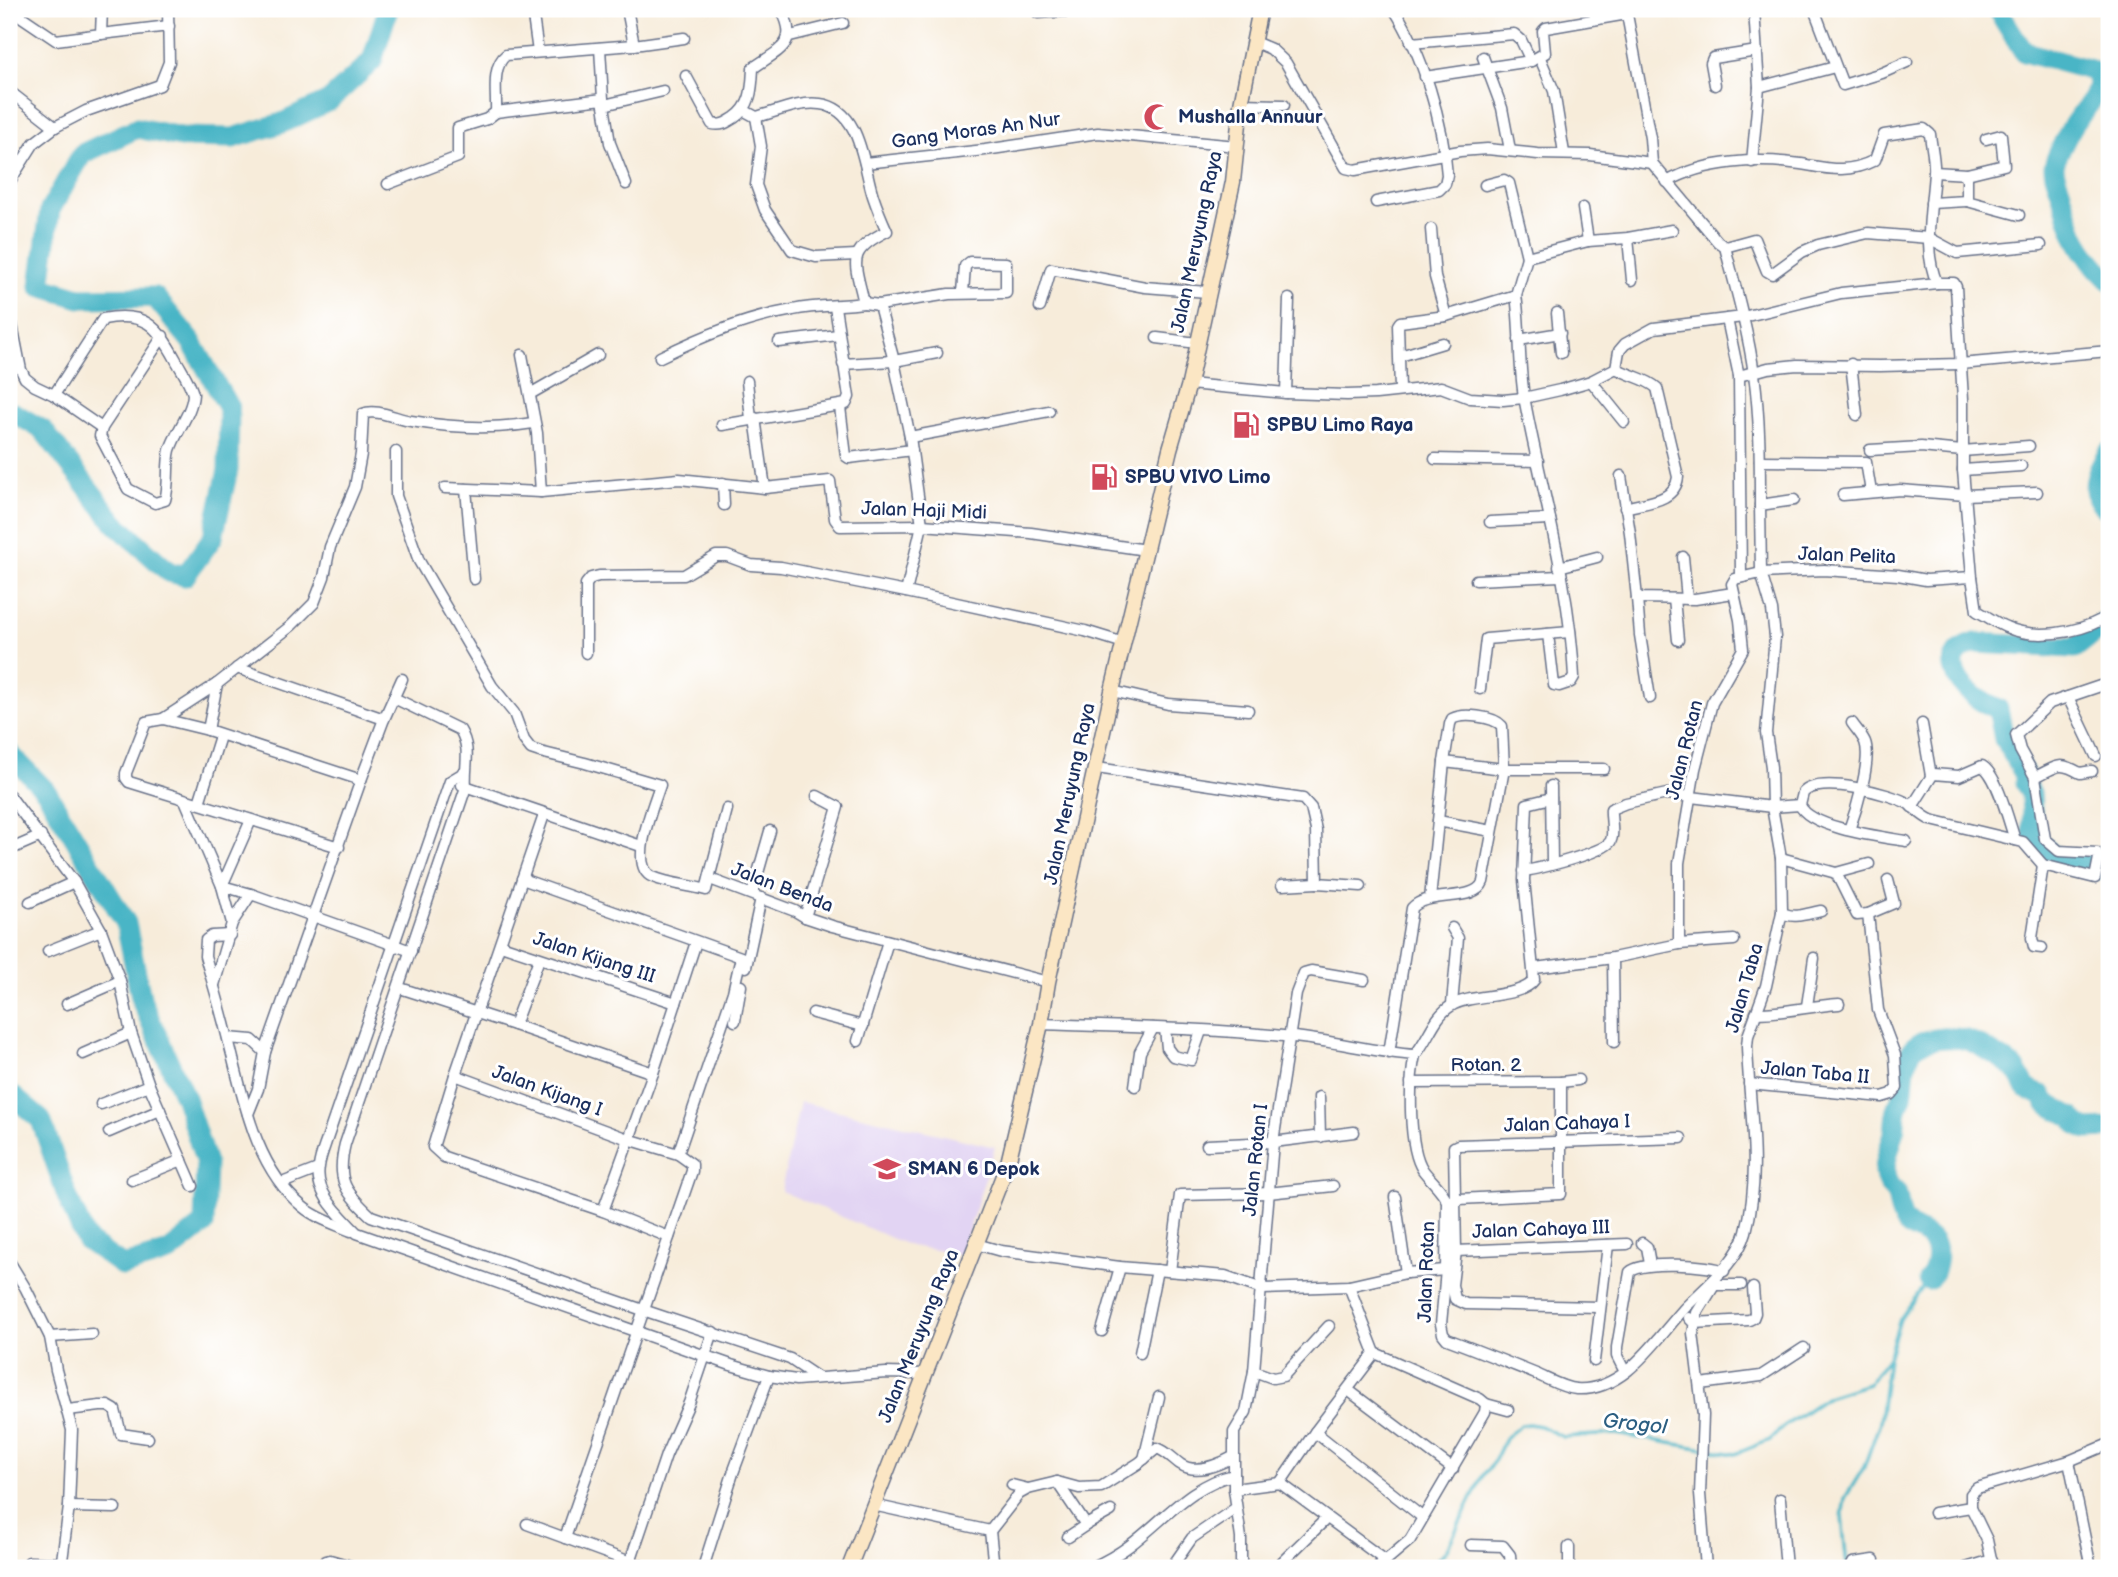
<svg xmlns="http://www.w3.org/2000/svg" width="2118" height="1577" viewBox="0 0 2118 1577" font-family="'Balsamiq Sans',sans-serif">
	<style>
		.built { fill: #e2d4f3 }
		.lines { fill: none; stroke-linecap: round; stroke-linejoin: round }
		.stream { stroke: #49b5c6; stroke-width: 3.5 }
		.river { stroke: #49b5c6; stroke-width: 21 }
		.street-casing { stroke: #687189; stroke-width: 13 }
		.secondary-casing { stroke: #687189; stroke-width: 17 }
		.street { stroke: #fff; stroke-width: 10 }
		.secondary { stroke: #fbe6c4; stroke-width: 14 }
		.labels { text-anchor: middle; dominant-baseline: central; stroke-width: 6; stroke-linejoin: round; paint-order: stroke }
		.poi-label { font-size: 19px; font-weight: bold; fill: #1b2f5e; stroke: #fff; text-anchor: start }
		.street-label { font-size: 19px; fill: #1b2f5e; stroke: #fff }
		.water-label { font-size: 21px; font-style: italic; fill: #2b5e82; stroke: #fff }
	</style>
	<rect width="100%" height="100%" fill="#fff"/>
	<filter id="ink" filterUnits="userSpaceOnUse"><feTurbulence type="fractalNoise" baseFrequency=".0143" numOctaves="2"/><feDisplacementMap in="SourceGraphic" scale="14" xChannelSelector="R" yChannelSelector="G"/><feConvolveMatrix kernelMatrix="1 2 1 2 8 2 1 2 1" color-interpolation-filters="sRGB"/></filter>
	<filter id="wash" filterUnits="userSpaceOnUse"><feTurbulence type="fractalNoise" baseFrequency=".00686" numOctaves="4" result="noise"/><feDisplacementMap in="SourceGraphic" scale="28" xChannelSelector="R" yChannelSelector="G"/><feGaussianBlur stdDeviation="1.57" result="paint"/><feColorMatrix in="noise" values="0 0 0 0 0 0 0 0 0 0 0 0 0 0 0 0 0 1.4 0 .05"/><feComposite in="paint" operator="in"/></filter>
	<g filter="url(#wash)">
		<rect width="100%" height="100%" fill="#f7ecda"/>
		<!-- built -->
		<polygon class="built" points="800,1102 995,1147 961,1254 910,1246 781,1191"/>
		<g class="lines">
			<!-- stream -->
			<g class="stream">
				<polyline points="1847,1566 1842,1517 1845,1498 1864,1467 1880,1422 1888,1358 1900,1319 1928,1280"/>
				<polyline points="1428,1568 1446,1551 1483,1475 1495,1460 1506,1437 1521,1425 1529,1424 1540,1426 1563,1437 1616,1434 1735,1454 1770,1440 1783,1427 1827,1397 1868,1384 1888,1358"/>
			</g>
			<!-- river -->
			<g class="river">
				<path d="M1997,9l27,43 67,18 7,7c2,19 -14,32 -24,47 -4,6 -20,36 -20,43 0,9 5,17 7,25 12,42 16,57 48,88"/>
				<polyline points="9,414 14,413 43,430 115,523 169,572 185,576 213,537 228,470 229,408 191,341 155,297 80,298 40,286 50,210 82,154 137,128 181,137 233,138 282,123 329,101 372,61 388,9"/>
				<path d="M2109,452c-12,18 -24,43 0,58"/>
				<path d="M2109,618l-15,15 -19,15 -100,-5c-39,11 -17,45 8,59 5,2 10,4 15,7l6,30 21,36v8l6,10 2,41 4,6 17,17 8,4h23l17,9 7,1"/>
				<polyline points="9,753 46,791 126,923 142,1002 185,1098 206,1163 204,1224 169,1252 123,1266 86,1240 67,1196 41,1120 9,1093"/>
				<path d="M1928,1280c9,-10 13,-30 2,-41 -8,-8 -21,-9 -27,-20 -4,-7 -4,-19 -7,-27 -21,-15 -6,-41 -2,-59 1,-9 1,-19 4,-27 2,-6 2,-3 4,-10 3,-15 0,-32 10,-46 9,-13 41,-14 55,-10 13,5 35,18 46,27 14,12 4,21 29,28l4,8 26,14 5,7 10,5 22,-1"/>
			</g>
		</g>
	</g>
	<g filter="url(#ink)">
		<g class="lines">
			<defs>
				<g id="street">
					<polyline points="15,9 16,13 56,40 101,34 102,9"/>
					<polyline points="532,9 538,52"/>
					<polyline points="627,9 634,45"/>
					<polyline points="1626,9 1650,138 1652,163"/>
					<polyline points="1814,9 1843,85 1882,73 1907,62"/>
					<polyline points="1038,13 1102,9"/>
					<polyline points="101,34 169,26"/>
					<polyline points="790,36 843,23"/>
					<path d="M1252,41l19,8 15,14 60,105 9,2 105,-19 27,-2 51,5 52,1 62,8 66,79 7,5c11,42 23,84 29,127 6,44 6,87 6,131"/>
					<polyline points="1411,43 1514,34 1521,40 1531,61"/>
					<polyline points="600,48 603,99"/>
					<polyline points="1483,57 1502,108 1510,150"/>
					<polyline points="1540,58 1554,91 1564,153"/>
					<path d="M686,76l26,48c10,2 14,-1 22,-6 18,-12 18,-30 19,-50 27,-19 47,-24 28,-59"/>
					<polyline points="1425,77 1531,61 1545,53 1543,31 1546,28 1627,14"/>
					<polyline points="1715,85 1711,63 1713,58 1757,51"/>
					<polyline points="1759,87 1835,67"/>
					<polyline points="9,91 55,127"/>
					<polyline points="1241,104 1284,105"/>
					<polyline points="604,105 663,91"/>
					<path d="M745,111l11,6c20,-5 43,-16 64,-13 41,5 43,61 53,92 4,12 9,24 14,35 -42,21 -32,31 -23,72l15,2 70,-11 57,-1v-30l-36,-1 -5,4 -2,27"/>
					<polyline points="496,112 603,99 610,143 626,184"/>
					<polyline points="756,117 761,146 756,185 765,210 792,250 816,257 856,255"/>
					<polyline points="1752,162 1759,87 1754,9"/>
					<polyline points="865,163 985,150 1098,133 1237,146"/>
					<polyline points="1934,172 1967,174 2004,165 2001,135 1986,139"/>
					<polyline points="1967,174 1967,201 2019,215"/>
					<path d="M1667,182c38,-22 91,-24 134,-18 29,5 46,10 74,-4l9,-25 40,-6 6,5c1,12 5,26 4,38 -2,35 -12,77 3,111"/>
					<path d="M388,184l70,-27v-29l29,-9 9,-7c1,-18 -5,-45 10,-57l128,-10 50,-7"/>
					<polyline points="1485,185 1504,180 1509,183 1527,257"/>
					<polyline points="9,189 10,181 34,143 55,127 86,111 160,85 169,62 168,9"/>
					<path d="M1376,202l63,-12 6,-6 2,-9c-4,-53 -24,-121 -53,-166"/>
					<polyline points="1931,203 1967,201"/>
					<polyline points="1583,208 1588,241"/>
					<polyline points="1431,229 1435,277 1446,316"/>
					<polyline points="1628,238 1632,280"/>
					<polyline points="1725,247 1754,239 1767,271 1772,274 1802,252 1818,245 1868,233 1929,238 1957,253 2041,245"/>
					<path d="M1516,295c5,35 2,72 9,107 17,91 45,182 49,275l-3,5 -12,4 -5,-1 -6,-51"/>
					<polyline points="879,305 894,361 910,437 922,525 906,592"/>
					<polyline points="1040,307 1051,269 1145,287 1207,292"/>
					<polyline points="9,309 21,370 25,378 35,386 54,395 102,428"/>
					<polyline points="1557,313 1561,353"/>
					<polyline points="1727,319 1739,376 1741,577"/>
					<polyline points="1157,338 1197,343"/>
					<polyline points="1519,340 1560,333"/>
					<polyline points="779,342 838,335"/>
					<polyline points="522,355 537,433 541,492"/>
					<polyline points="1400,356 1443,343"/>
					<path d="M660,357c43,-21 86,-39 133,-47 23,-5 47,-4 71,-7"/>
					<polyline points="843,364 894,361 937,353"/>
					<polyline points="1851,364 1857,415"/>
					<path d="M1616,368c13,8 30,10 41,20l21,89c-3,26 -34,25 -53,31"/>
					<polyline points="1739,376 1768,368 1797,365 1880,366 1960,364 2109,351"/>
					<polyline points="747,381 751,419"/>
					<polyline points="1591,381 1624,422"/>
					<path d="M1189,384l97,9 61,2 29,-1 65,-7 29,11 33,2 21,-2 36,-8 31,-9 25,-13 3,-17 6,-7 29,-16 89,-11 98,-24 96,-10h17l2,4 7,112v71l9,107 5,34c10,5 19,12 29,16 28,13 71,6 97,-8l6,4"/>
					<polyline points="1400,390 1398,325 1400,322 1446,316 1516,295 1527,257 1588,241 1628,238 1672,230"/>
					<polyline points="1286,393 1289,299"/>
					<polyline points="530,394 598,355"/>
					<path d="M54,395l49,-76c41,-8 54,6 73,41 6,11 14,22 17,34 -1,19 -17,37 -23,56 -4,16 0,34 -5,50l-10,3 -27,-14 -28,-53 2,-8 61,-92"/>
					<polyline points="840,407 846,456 849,458 912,450"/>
					<polyline points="755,418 765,488"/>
					<polyline points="722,425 846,404 849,397 835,307"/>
					<polyline points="910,437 1049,411"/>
					<polyline points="1870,450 1921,447 1962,451 2029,446"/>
					<path d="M396,452v44l23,65 73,125 22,27 10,27 7,9 9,3 45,11 75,22c-6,19 -33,82 -7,92 16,7 36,8 53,13l21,-81"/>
					<polyline points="1435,459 1538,461"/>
					<polyline points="1760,461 1866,462 1871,492"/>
					<polyline points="1963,470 2021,466"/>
					<polyline points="1621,476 1630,533 1637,598 1695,599 1733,593"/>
					<polyline points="723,483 724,505"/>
					<polyline points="445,488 541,492 679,479 765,488 830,481 835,519 840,526 922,525 1031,533 1146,550"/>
					<polyline points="466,489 474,579"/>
					<polyline points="1843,495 1900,490 1965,495 2037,492"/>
					<path d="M1794,500l-34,5 1,68 11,37 3,27 -9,96 5,34 1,40 9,51 1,54c10,8 27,1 39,-1"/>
					<polyline points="1490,522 1550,519"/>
					<polyline points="1683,557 1687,599"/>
					<polyline points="1559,567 1597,557"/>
					<polyline points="1476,580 1560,576"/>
					<polyline points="1637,598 1640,635 1650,698"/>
					<polyline points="1674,599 1678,640"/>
					<polyline points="586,653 586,584 591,578 599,576 684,575 716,556 727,556 751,565 781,567 906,592 1085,631 1124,643"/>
					<polyline points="237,668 384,719"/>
					<polyline points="1480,689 1486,639 1570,632"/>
					<polyline points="1112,691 1168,704 1248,710"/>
					<polyline points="2068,697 2096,756"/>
					<path d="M394,698l66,32c12,20 4,36 6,57l-121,357c-9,36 0,48 26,72l272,94 147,49 27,18"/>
					<path d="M163,719l54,-35 74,-58 23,-23 10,-26 6,-30 25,-60 6,-33 2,-40c13,-6 34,5 48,7 42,7 80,9 122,2"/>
					<polyline points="1922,724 1931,776"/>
					<polyline points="208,730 217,684"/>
					<polyline points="1444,762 1504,769 1604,769"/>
					<polyline points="1097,768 1303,799 1311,808 1316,830 1317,883 1361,886"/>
					<path d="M465,772l-15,9 -123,358c-3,9 -7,18 -8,28 -5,26 21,48 38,66l374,132 38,11 27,4 90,-7 38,1"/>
					<path d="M2035,777c22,-10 23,-17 45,-4l12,-2"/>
					<polyline points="462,785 641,846"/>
					<polyline points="1551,786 1552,864"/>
					<polyline points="9,795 74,882 101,930 120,981 131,1033 149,1085 193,1186"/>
					<polyline points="185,800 222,886 232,923"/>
					<polyline points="199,803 220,736"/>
					<path d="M1912,807l21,-33 26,2 23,-10c15,8 27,56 33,74"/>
					<polyline points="544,815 455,1075 433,1147 444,1157 603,1211 669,1237"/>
					<polyline points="1438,821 1492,831"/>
					<path d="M1849,830c7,-19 23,-70 16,-88 -3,-7 -9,-13 -13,-19"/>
					<path d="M1906,841c-24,-4 -97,-13 -106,-36l3,-12c14,-18 88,0 106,11 8,6 13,12 22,16l92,22 20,23 52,13 4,-20 -2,-5 -38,-2 -14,-12 -10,-62 -15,-27 -4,-15 34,-32 59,-20"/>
					<polyline points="339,847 129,782 126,778 126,773 146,722 163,719 208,730 361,780"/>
					<polyline points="9,850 41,836"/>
					<polyline points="1781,858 1836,873 1869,864"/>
					<path d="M1524,871c14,-2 78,-18 86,-29 5,-7 0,-24 1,-33l15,-6 41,-9 105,13 28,-2"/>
					<polyline points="1836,873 1857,915 1868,914 1894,903 1888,880"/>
					<polyline points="522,879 741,957 733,992 678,1154"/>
					<polyline points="710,879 795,911 805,917 832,926 1048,982"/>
					<polyline points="1282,885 1317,883"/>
					<polyline points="251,894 222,886 251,820"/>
					<polyline points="752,894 770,831"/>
					<polyline points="30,902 74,882"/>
					<polyline points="805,917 838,807 817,796"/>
					<polyline points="1452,928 1458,938 1452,1004"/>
					<path d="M230,935l-18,1 -6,4 -1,16c8,27 16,55 23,83 15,57 26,128 75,168 13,11 32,17 48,24"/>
					<polyline points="1679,944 1734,940"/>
					<polyline points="501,945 676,1003"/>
					<polyline points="2042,948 2034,947 2032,938 2043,865"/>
					<polyline points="48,951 101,930"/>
					<polyline points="1613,958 1614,1042"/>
					<polyline points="746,967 761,898"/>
					<polyline points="1535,968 1613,958 1679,944 1679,863 1695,769 1712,703 1743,649 1740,620 1732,584 1735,579 1761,573 1824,570 1898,575 1926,580 1972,577"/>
					<polyline points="214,985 232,923 251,894 411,951"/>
					<polyline points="400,988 514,1025 653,1073"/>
					<polyline points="67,1004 120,981"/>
					<polyline points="1807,1006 1814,958"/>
					<polyline points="813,1013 863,1026"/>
					<path d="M1756,1013c28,0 54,-7 83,-9"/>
					<polyline points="735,1021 741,986"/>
					<path d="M1041,1024c84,3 169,4 252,13 42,4 81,15 122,18 -6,26 -7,93 8,115 8,11 19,19 24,31l-1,69 -5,54 2,10 4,5c30,11 59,23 89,35 12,5 27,14 40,15 48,3 79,-48 107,-79 21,-22 55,-48 63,-78 16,-61 3,-124 1,-186l1,-10 18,-50 16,-74"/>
					<polyline points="514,1025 539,959"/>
					<polyline points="1165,1029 1167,1048 1173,1056 1191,1060 1201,1031"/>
					<polyline points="228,1038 252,1040 265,1052"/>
					<polyline points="858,1041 888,941"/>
					<path d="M1389,1053l23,-145c16,-18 63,-5 71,-26l21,-113 -2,-43c-9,-10 -39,-13 -50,-7l-2,5 -6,38 -14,137"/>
					<polyline points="83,1054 131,1033"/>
					<path d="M1415,1055c13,-15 19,-39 36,-49 19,-13 70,-7 83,-26l-10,-100 3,-76 24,-6"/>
					<polyline points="455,1075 628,1139 678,1154 692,1164 692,1171 565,1538"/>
					<polyline points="1561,1082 1578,1080"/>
					<polyline points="1411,1083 1561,1082 1561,1194 1459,1199 1456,1197"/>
					<polyline points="1749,1084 1882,1097 1892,1094 1897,1088 1895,1055 1878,1010 1868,914"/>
					<polyline points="1135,1086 1140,1052 1153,1028"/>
					<polyline points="1319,1097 1320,1137"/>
					<polyline points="101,1104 149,1085"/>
					<polyline points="248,1114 258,1089 265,1052 361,780 384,719 402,679"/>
					<polyline points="109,1132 160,1110"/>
					<polyline points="1207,1145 1273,1142 1354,1132"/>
					<polyline points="132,1180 182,1160"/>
					<polyline points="282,1183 318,1169"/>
					<polyline points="1395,1197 1406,1273"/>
					<polyline points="603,1211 653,1073 696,942"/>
					<polyline points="1642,1243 1647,1247 1650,1264"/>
					<polyline points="976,1244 1001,1251 1120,1267 1225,1276 1262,1289 1349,1286 1406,1273 1446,1270"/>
					<polyline points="1456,1251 1627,1244"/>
					<polyline points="9,1261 26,1289 50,1337 56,1370 72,1430 69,1507 61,1568"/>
					<polyline points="1170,1271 1180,1195 1268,1193 1333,1186"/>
					<polyline points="1715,1285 1741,1285"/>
					<polyline points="1599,1307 1466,1304 1455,1299 1452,1285 1456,1251 1454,1147 1458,1145 1681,1138"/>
					<polyline points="1689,1318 1694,1323 1749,1320 1753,1318 1755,1313 1753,1288"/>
					<polyline points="1102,1331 1120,1267"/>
					<polyline points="50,1337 92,1334"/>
					<polyline points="1140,1353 1157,1270"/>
					<polyline points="1375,1353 1480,1399 1486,1404 1485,1412 1410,1540 1377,1568"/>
					<polyline points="1594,1361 1608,1245"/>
					<polyline points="1254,1371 1273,1378 1283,1376 1329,1326"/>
					<path d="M1625,1372l-8,-16v-9l13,-75c12,-12 82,-7 94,-1"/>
					<polyline points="1700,1384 1761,1376 1804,1348"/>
					<polyline points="1348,1390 1453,1469"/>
					<polyline points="1486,1404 1508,1410"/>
					<polyline points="68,1410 100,1406 108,1406 115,1410 121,1434 148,1438"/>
					<polyline points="1315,1432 1422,1517"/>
					<polyline points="1144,1459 1159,1397"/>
					<polyline points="2069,1461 2091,1568"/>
					<polyline points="1057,1482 1086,1525 1111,1511"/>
					<polyline points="1280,1483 1315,1432 1375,1353 1349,1286"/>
					<polyline points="1012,1485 1028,1489"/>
					<polyline points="1234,1489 1280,1483 1386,1561"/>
					<polyline points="1780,1499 1786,1568"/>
					<polyline points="873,1505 990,1531"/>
					<polyline points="69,1507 115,1508"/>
					<polyline points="1934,1513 1971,1507"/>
					<polyline points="527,1524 647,1568"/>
					<path d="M990,1531l29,-37 9,-5 29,-7 22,6 22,-1 38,-24 18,-15c9,3 15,10 23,16 16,11 38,1 53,-7"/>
					<polyline points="990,1531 994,1568"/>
					<polyline points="1068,1537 1086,1525"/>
					<polyline points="1471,1545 1503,1546 1510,1555 1511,1568"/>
					<polyline points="29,1562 61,1563"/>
					<polyline points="630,1562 666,1455 689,1403 713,1332"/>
					<polyline points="323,1568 326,1561 330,1560 358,1568"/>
					<polyline points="703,1568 733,1473 769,1376"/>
					<path d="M1091,1568c13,-6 26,-13 38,-22 34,-25 62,-62 105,-71"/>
					<polyline points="1171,1568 1192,1538 1236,1508"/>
					<polyline points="1241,1568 1241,1538 1234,1489 1234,1432 1246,1412 1254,1371 1273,1142 1296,994 1304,973 1311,971 1364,980"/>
					<polyline points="1276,1568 1327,1518"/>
					<polyline points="1569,1568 1569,1547"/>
					<polyline points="1706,1568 1700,1494 1703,1415 1693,1333 1697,1313 1715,1284"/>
					<polyline points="1851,1568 1853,1563 1874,1560"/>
					<polyline points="1966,1568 1992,1560"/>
					<polyline points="1993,1568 1987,1540 1971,1507 1971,1494 1977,1488 2069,1461 2109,1444"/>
				</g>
				<polyline id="secondary" points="849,1568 1008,1163 1041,1024 1048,982 1112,691 1170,449 1189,384 1233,182 1241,104 1260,9"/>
			</defs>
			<!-- street casing -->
			<use href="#street" class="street-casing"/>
			<!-- secondary casing -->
			<use href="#secondary" class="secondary-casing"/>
			<!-- street -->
			<use href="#street" class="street"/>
			<!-- secondary -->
			<use href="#secondary" class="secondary"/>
		</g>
	</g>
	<!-- icons -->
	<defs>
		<symbol id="mosque-bare" viewBox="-9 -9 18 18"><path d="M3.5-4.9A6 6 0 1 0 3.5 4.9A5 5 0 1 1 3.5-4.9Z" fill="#d1495b" stroke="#fff" stroke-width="2.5" paint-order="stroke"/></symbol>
		<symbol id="fuel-bare" viewBox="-9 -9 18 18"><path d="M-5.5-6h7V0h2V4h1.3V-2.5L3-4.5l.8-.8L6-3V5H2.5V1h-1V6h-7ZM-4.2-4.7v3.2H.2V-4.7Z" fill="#d1495b" stroke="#fff" stroke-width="2.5" paint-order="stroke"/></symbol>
		<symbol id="school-bare" viewBox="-9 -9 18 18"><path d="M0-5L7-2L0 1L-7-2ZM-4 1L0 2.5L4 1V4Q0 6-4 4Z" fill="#d1495b" stroke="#fff" stroke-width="2.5" paint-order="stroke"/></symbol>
	</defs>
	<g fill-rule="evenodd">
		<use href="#mosque-bare" x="1138" y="98" width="38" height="38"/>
		<use href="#fuel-bare" x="1227" y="406" width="38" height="38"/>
		<use href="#fuel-bare" x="1085" y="458" width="38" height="38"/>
		<use href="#school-bare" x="868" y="1150" width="38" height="38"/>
	</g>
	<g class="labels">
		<!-- poi labels -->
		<g class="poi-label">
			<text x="1178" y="117">Mushalla Annuur</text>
			<text x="1267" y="425">SPBU Limo Raya</text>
			<text x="1125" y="477">SPBU VIVO Limo</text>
			<text x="908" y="1169">SMAN 6 Depok</text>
		</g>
		<!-- street labels -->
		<g class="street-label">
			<text transform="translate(976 131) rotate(-8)">Gang Moras An Nur</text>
			<text transform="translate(1197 242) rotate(-78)">Jalan Meruyung Raya</text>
			<text transform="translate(924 511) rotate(2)">Jalan Haji Midi</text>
			<text transform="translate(1847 556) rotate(2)">Jalan Pelita</text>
			<text transform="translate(1685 750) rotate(-76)">Jalan Rotan</text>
			<text transform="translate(1070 794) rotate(-78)">Jalan Meruyung Raya</text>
			<text transform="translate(782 888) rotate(21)">Jalan Benda</text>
			<text transform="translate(594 958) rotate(18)">Jalan Kijang III</text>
			<text transform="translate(1745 988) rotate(-74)">Jalan Taba</text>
			<text x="1486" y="1065">Rotan. 2</text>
			<text transform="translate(1815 1073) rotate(5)">Jalan Taba II</text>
			<text transform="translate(547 1091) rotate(20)">Jalan Kijang I</text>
			<text transform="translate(1567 1124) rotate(-2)">Jalan Cahaya I</text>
			<text transform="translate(1256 1160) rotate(-84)">Jalan Rotan I</text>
			<text transform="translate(1541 1230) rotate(-2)">Jalan Cahaya III</text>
			<text transform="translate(1427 1272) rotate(-88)">Jalan Rotan</text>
			<text transform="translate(919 1336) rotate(-68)">Jalan Meruyung Raya</text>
		</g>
		<!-- water labels -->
		<g class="water-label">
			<text transform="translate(1635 1424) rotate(6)">Grogol</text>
		</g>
	</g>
	<!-- margin -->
	<rect width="2118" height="1577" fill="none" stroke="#fff" stroke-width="35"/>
</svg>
